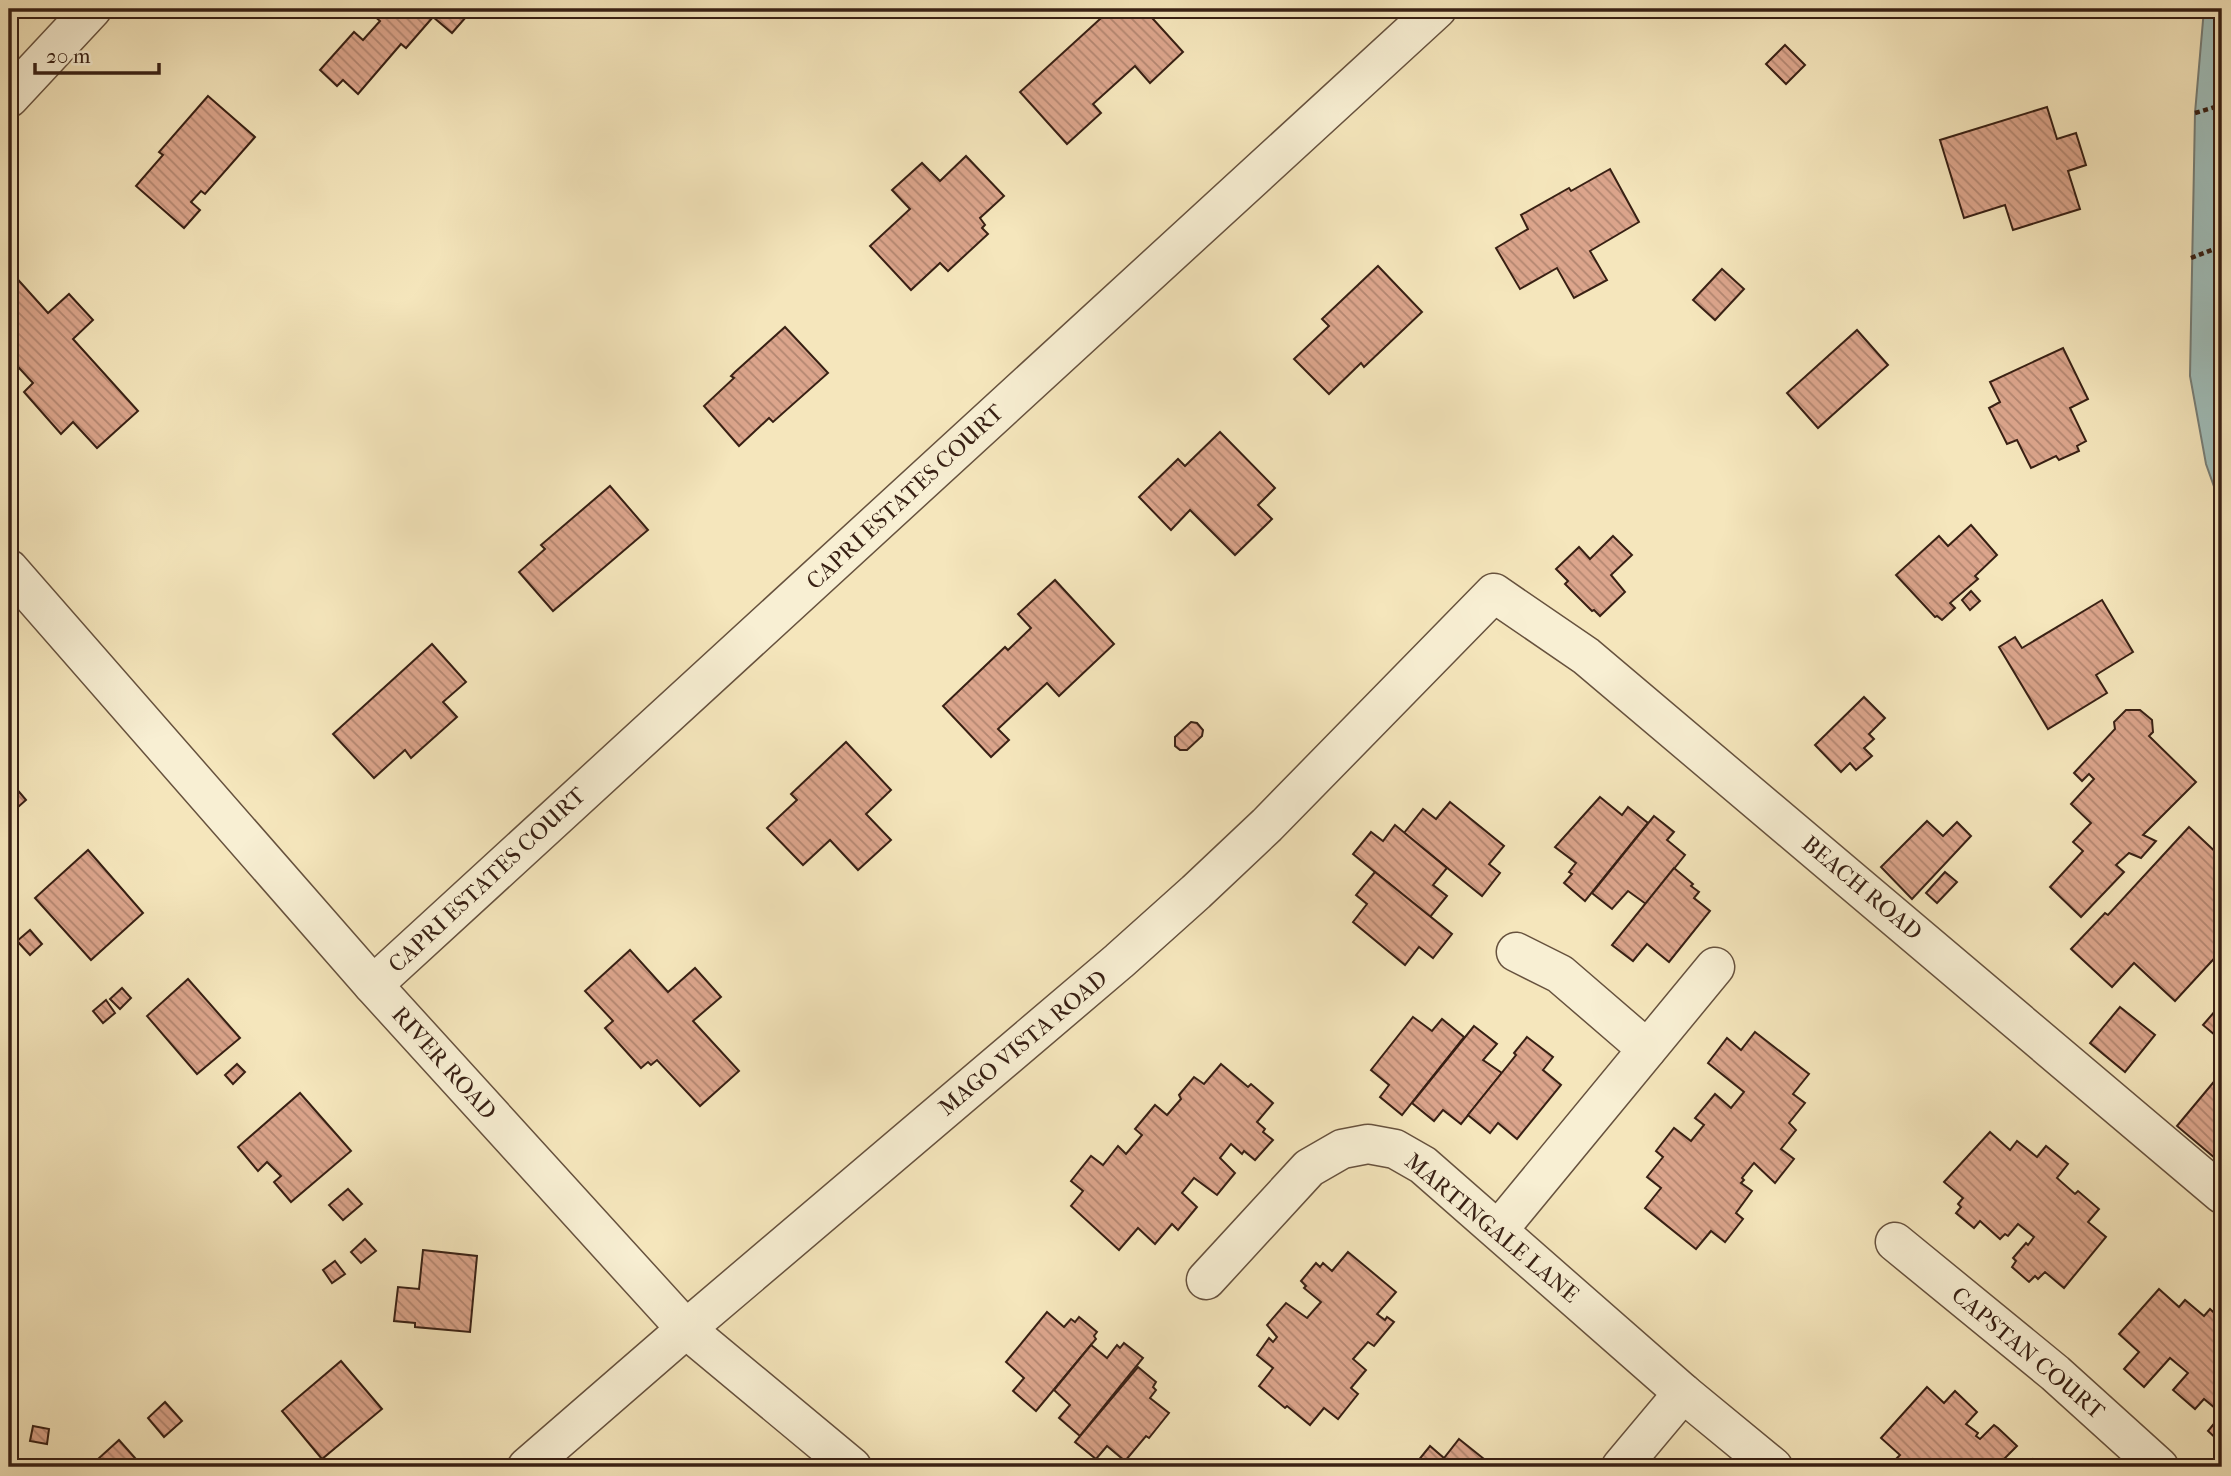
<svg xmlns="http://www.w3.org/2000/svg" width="2231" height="1476" viewBox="0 0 2231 1476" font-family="'IM FELL French Canon',serif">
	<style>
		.water { fill: #9fbdb9; stroke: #767e77; stroke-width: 2 }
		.building { fill: url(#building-back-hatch); stroke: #382014; stroke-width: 2 }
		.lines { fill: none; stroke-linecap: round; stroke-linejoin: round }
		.minor-casing { stroke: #67523e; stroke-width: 41 }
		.path { stroke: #382014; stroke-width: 4.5; stroke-dasharray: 5 3.5; stroke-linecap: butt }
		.minor { stroke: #f8efd3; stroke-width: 38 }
		.labels { text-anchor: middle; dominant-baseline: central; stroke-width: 6; stroke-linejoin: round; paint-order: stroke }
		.street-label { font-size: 23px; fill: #382014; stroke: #f8efd3 }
	</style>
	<defs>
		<pattern id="building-back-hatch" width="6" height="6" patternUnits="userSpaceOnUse" patternTransform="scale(1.75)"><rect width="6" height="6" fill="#dca58c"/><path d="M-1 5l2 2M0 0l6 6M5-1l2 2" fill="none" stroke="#b38671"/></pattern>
	</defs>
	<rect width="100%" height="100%" fill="#f5e6bc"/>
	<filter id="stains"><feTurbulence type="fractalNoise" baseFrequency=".00286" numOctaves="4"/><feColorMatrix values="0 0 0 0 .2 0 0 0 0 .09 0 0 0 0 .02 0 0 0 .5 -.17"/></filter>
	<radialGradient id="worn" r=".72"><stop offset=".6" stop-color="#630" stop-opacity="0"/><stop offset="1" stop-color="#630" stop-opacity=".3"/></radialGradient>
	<!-- water -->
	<polygon class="water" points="2204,9 2222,9 2222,509 2206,464 2190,376 2195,113"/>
	<!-- building -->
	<g class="building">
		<polygon points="366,9 473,9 452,33 433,17 406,48 401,44 358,94 343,80 337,86 320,70 354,32 363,40 380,21"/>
		<polygon points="1111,9 1144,9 1183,52 1150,83 1135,66 1093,104 1101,113 1067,144 1020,92"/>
		<polygon points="1785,45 1805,65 1786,84 1766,64"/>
		<polygon points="208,96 255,137 205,194 201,191 191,202 200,210 184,228 136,186 163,155 159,152"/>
		<polygon points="2047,107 2057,139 2076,133 2086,165 2068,171 2080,209 2013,230 2005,205 1964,218 1940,140"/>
		<polygon points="966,156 1004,196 980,218 985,225 982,228 988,234 948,271 940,263 911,290 870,246 910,209 892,190 922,163 940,181"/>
		<polygon points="1610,169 1639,222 1590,251 1607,280 1574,298 1557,268 1520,289 1496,248 1528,229 1521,215 1569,188 1571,191"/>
		<polygon points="1378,266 1422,312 1364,367 1361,363 1329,394 1294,359 1329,326 1322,319"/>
		<polygon points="1722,269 1744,289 1715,320 1693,300"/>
		<polygon points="12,273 48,313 69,294 93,320 73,339 138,411 97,448 73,422 61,434 24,392 33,383 9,357 9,276"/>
		<polygon points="785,327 828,373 773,422 769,418 739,446 704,406 734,378 731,376 735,372"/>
		<polygon points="1857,330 1888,365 1818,428 1787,393"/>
		<polygon points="2063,348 2088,399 2070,408 2086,441 2077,446 2079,451 2059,460 2056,456 2031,468 2017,440 2007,444 1989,408 2000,402 1990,382"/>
		<polygon points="1220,432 1275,488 1258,505 1272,519 1235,555 1190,510 1171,530 1139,497 1178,459 1185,466"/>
		<polygon points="610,486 648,530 553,611 519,572 545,549 541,545"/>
		<polygon points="1971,525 1997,555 1975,576 1978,579 1950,603 1955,608 1942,620 1937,616 1935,617 1896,575 1939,536 1948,546"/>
		<polygon points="1613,536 1632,555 1611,575 1625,592 1600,616 1594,610 1592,611 1565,584 1568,581 1556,569 1579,547 1590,559"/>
		<polygon points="1055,580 1114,644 1059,696 1047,683 998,729 1009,740 991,757 943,706 1005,647 1008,650 1031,628 1018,614"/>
		<polygon points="1971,591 1980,601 1970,610 1962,600"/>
		<polygon points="2102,600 2133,652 2096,675 2107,693 2048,729 1999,647 2015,637 2022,648"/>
		<polygon points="432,644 466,682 443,702 457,717 411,758 405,750 374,778 333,734"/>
		<polygon points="1864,697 1885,718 1869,734 1874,739 1864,748 1872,756 1856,770 1850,763 1841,772 1815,745"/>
		<polygon points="2126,710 2140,710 2152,720 2153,732 2149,736 2196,782 2143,835 2156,841 2141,858 2129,853 2116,865 2124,872 2081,917 2050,887 2083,851 2073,842 2091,823 2071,804 2094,779 2089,774 2082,781 2074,773 2115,729 2114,722"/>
		<polygon points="1191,722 1197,723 1203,730 1202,736 1187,750 1180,750 1175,746 1175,737"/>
		<polygon points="846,742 891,790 866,814 891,840 858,870 830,840 803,865 767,828 797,800 791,794"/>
		<polygon points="9,780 26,800 9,815"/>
		<polygon points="1600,797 1622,815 1628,807 1648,823 1585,901 1564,883 1572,874 1569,872 1576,863 1555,847"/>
		<polygon points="1450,802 1504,846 1489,864 1500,873 1482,896 1404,833 1423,809 1436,819"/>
		<polygon points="1654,816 1674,832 1667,840 1685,855 1646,904 1628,891 1612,909 1592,893"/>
		<polygon points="1927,821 1943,836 1957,822 1971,836 1912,899 1881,867"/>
		<polygon points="1395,825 1447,868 1433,885 1447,896 1430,917 1353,854 1371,832 1383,841"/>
		<polygon points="2189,827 2222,858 2222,950 2175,1001 2134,963 2112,987 2071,949 2105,913 2108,915"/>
		<polygon points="88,850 143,913 91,960 35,898"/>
		<polygon points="1674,868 1693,884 1691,886 1699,892 1694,898 1710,911 1669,962 1647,944 1633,961 1612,945"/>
		<polygon points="1375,872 1452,934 1433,958 1419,947 1405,965 1353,922 1367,904 1356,895"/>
		<polygon points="1945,872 1957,882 1937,903 1926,893"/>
		<polygon points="30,930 42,944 30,955 17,941"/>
		<polygon points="630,950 668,992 695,968 721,997 693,1021 739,1071 700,1106 657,1060 651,1065 648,1062 641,1068 605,1028 613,1021 585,991"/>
		<polygon points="188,979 240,1038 197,1074 147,1016"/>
		<polygon points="122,988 131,998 120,1009 110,999"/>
		<polygon points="106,1000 115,1013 103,1023 93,1011"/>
		<polygon points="2222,1003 2222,1041 2203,1025"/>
		<polygon points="2120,1007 2155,1035 2125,1072 2090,1043"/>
		<polygon points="1413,1017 1432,1031 1442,1019 1464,1037 1402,1115 1380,1097 1389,1085 1371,1070"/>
		<polygon points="1474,1026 1497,1044 1483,1060 1502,1073 1461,1124 1443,1110 1434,1121 1412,1103"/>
		<polygon points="1755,1032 1809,1074 1793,1094 1805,1103 1789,1123 1796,1130 1781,1149 1794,1159 1775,1183 1754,1163 1742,1178 1744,1180 1741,1183 1752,1191 1736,1213 1743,1219 1725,1242 1711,1231 1696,1249 1645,1208 1661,1188 1647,1177 1663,1157 1656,1151 1674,1128 1691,1141 1704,1125 1695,1118 1715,1094 1731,1108 1744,1092 1708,1063 1727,1038 1741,1050"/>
		<polygon points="1527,1037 1553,1057 1543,1070 1561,1085 1517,1139 1498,1123 1490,1133 1468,1115 1516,1055 1514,1053"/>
		<polygon points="237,1064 245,1072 233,1084 225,1075"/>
		<polygon points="1221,1064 1248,1087 1251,1084 1273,1103 1257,1122 1265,1129 1263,1132 1273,1140 1255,1160 1244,1151 1242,1154 1231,1144 1220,1158 1235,1173 1217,1195 1194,1178 1182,1193 1197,1207 1178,1230 1172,1224 1155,1244 1138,1228 1119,1250 1071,1206 1083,1191 1071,1181 1091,1156 1103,1165 1118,1146 1126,1154 1142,1135 1135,1129 1155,1105 1167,1115 1181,1099 1179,1095 1194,1077 1204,1084"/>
		<polygon points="2217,1078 2222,1083 2222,1164 2177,1126"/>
		<polygon points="300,1093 351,1151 291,1202 274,1182 281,1176 267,1162 258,1171 238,1147"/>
		<polygon points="1990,1132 2010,1150 2017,1141 2037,1157 2046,1146 2068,1164 2057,1178 2075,1194 2078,1191 2099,1209 2088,1222 2106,1237 2064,1288 2045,1272 2038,1279 2035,1276 2029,1282 2012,1267 2016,1261 2013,1258 2026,1243 2028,1245 2034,1237 2018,1224 2008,1236 2005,1234 2000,1239 1980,1221 1974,1228 1956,1213 1961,1207 1958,1204 1963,1198 1944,1182"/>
		<polygon points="348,1189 362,1204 343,1220 329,1205"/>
		<polygon points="365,1239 376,1251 361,1263 351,1252"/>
		<polygon points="423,1250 477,1256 470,1332 415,1327 415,1323 394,1321 398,1287 419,1289"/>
		<polygon points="1348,1252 1396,1292 1377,1314 1385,1320 1387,1317 1394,1322 1374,1346 1368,1342 1353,1359 1366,1370 1351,1388 1358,1394 1338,1419 1324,1408 1310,1425 1287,1406 1285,1408 1259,1386 1273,1368 1257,1355 1269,1338 1273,1342 1277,1337 1267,1325 1286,1303 1307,1318 1321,1302 1304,1288 1306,1286 1301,1281 1316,1263 1320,1267 1323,1263 1332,1271"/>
		<polygon points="335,1261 345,1274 332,1283 323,1270"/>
		<polygon points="2159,1289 2179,1307 2185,1300 2204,1316 2210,1309 2222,1320 2222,1444 2208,1431 2222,1414 2204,1399 2195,1409 2173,1390 2188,1373 2170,1358 2144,1387 2124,1369 2139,1352 2119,1334"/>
		<polygon points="1047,1312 1064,1327 1071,1319 1075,1322 1079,1317 1097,1332 1094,1336 1096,1339 1036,1411 1013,1391 1024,1378 1006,1362"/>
		<polygon points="1124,1343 1143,1358 1080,1436 1059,1418 1070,1405 1054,1390 1091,1345 1107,1358 1117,1345 1120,1348"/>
		<polygon points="341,1361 382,1409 322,1459 282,1411"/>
		<polygon points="1138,1367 1156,1382 1153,1387 1156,1390 1150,1398 1169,1413 1149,1438 1146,1436 1125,1461 1107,1446 1096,1459 1075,1442"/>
		<polygon points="1927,1387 1944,1403 1955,1391 1977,1412 1966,1424 1978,1433 1976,1436 1980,1439 1994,1425 1998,1428 2017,1446 2005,1458 2014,1467 1892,1467 1890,1465 1900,1455 1881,1438"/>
		<polygon points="165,1402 182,1421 164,1437 148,1418"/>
		<polygon points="33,1426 49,1429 47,1444 30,1441"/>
		<polygon points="1459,1439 1494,1467 1413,1467 1430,1446 1444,1458"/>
		<polygon points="119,1440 135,1458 125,1467 106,1467 98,1459"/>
		<polygon points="2033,1459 2037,1462 2042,1467 2025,1467"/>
	</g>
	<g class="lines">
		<defs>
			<g id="minor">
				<polyline points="9,98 92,9"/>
				<polyline points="9,569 373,985 686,1329 852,1467"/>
				<polyline points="1516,952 1560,974 1647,1049"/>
				<polyline points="373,985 1437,9"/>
				<polyline points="1499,1229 1715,967"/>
				<polyline points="1895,1242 2055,1373 2159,1467"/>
				<polyline points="1206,1280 1309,1168 1342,1149 1368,1144 1395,1149 1423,1165 1683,1393 1773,1467"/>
				<polyline points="527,1467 686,1329 1119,961 1196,892 1267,825 1494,593 1586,656 2222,1194"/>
				<polyline points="1621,1467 1683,1393"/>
			</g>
		</defs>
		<!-- minor casing -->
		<use href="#minor" class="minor-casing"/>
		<!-- path -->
		<g class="path">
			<polyline points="2195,113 2222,105"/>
			<polyline points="2191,258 2222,246"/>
		</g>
		<!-- minor -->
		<use href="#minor" class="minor"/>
	</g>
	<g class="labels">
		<!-- street labels -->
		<g class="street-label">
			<text transform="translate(905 497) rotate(-43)">CAPRI ESTATES COURT</text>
			<text transform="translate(487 880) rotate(-43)">CAPRI ESTATES COURT</text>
			<text transform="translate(1862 888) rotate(40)">BEACH ROAD</text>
			<text transform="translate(1023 1043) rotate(-40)">MAGO VISTA ROAD</text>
			<text transform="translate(444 1063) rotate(48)">RIVER ROAD</text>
			<text transform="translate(1492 1228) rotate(40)">MARTINGALE LANE</text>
			<text transform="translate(2028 1353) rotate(40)">CAPSTAN COURT</text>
		</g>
	</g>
	<!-- margin -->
	<rect width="2231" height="1476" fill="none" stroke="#f5e6bc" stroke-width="35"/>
	<rect x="10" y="10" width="2210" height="1455" fill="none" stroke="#382014" stroke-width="3.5"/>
	<rect x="18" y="18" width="2196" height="1441" fill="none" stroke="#382014" stroke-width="2"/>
	<!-- scale -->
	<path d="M35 63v10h124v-10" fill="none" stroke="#382014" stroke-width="3.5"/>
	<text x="46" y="63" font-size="21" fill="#382014" stroke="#f8efd3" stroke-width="5" paint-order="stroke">20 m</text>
	<rect width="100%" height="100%" filter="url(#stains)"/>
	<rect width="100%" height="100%" fill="url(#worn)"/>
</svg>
